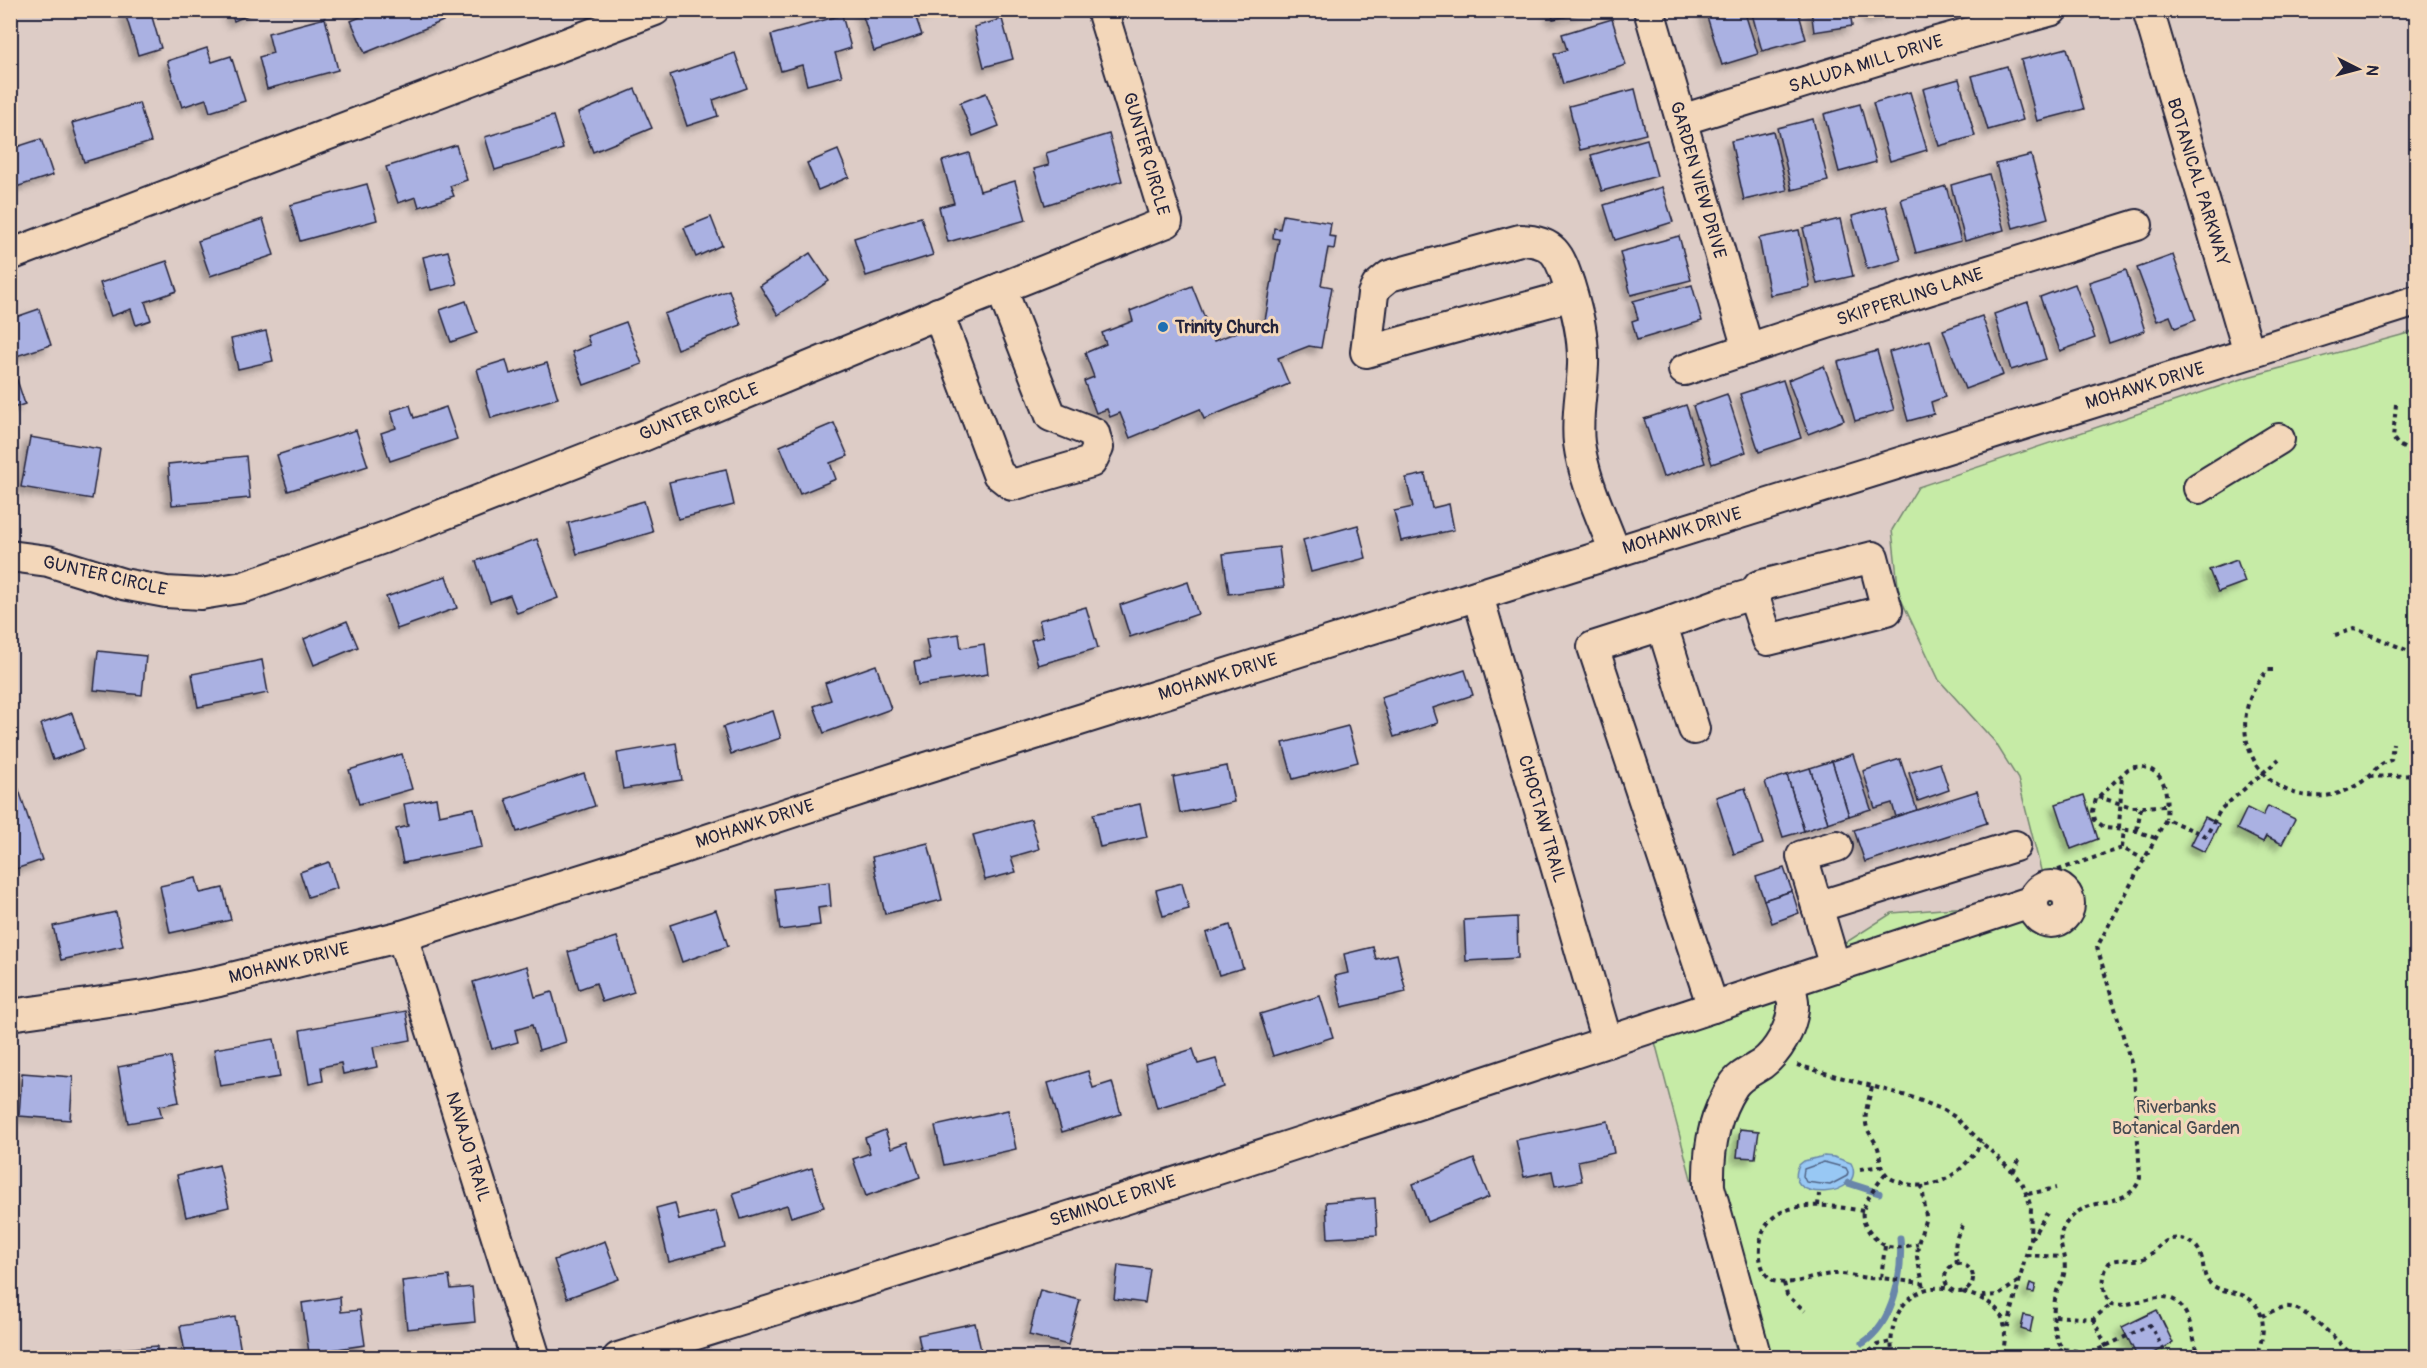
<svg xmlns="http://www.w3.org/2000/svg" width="2427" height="1368" viewBox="0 0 2427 1368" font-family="Pangolin,sans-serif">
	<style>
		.green { fill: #c6eba6; stroke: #748670; stroke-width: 1.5 }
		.water { fill: #98c8f4; stroke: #6986aa; stroke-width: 1.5 }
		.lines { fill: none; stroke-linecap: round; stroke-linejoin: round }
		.shore { stroke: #516485; stroke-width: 1.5 }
		.stream { stroke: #6986aa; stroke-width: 7 }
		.building { fill: #aab1e2; stroke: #22223b; stroke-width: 1.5; filter: url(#shadow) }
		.minor-casing { stroke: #22223b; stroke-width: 34 }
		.path { stroke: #22223b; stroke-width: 4; stroke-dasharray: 4.5 4.5; stroke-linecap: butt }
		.minor { stroke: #f3d7ba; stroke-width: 30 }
		.poi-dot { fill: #1f6fb2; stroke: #f3d7ba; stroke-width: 2 }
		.labels { text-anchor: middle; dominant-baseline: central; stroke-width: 6; stroke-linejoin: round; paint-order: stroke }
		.street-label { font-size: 18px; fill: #22223b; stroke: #f3d7ba }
		.poi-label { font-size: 18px; font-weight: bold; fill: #22223b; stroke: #f3d7ba; text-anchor: start }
		.park-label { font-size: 18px; fill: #434a50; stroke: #f3d7ba }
	</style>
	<defs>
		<filter id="shadow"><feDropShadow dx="-5.5" dy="5.5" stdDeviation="3" flood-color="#0004"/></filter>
	</defs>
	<rect width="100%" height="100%" fill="#ddccc6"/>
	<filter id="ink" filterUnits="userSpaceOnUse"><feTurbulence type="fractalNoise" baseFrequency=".0167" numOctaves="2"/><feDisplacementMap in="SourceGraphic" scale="12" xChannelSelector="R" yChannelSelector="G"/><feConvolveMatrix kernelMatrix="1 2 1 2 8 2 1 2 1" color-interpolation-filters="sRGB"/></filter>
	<g filter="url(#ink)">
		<!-- green -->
		<polygon class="green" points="2416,331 2416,1357 1738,1357 1654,1038 1739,1011 1892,913 1967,907 2044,882 2018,779 1995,742 1939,680 1899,595 1892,530 1918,487 2248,377"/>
		<!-- water -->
		<path class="water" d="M1824,1156l10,1 17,6c18,35 -71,41 -52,2l5,-4z"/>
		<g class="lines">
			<!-- shore -->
			<polygon class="shore" points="1824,1162 1846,1168 1848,1172 1847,1176 1830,1185 1806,1182 1803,1176 1804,1169"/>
			<!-- stream -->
			<g class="stream">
				<polyline points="1848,1183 1879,1193"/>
				<path d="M1863,1343c31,-21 40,-70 37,-105"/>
			</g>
		</g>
		<!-- building -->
		<g class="building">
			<polygon points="131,10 150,10 161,48 138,55 125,13"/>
			<polygon points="229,10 259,10 234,21"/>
			<polygon points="376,10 439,10 443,21 365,53 351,21"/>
			<polygon points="861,10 938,10 916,18 922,35 874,51"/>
			<polygon points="1551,10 1598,10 1553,19"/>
			<polygon points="1705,10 1744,10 1758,54 1722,65"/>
			<polygon points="1751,10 1798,10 1806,39 1762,51"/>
			<polygon points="1811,10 1850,10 1852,26 1814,32"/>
			<polygon points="1868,10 1895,10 1871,19"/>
			<polygon points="842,15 851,48 835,53 842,76 807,85 802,65 781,71 771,35"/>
			<polygon points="325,18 338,70 267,89 259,57 273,53 268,33"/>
			<polygon points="1002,19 1013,59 984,67 974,27"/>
			<polygon points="1612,19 1626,65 1563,84 1554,54 1567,50 1562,34"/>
			<polygon points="207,48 212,62 231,56 245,101 210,112 206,99 182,107 167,61"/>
			<polygon points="2067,48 2084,109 2037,121 2021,60"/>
			<polygon points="735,53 747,88 713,100 718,116 687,126 670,75"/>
			<polygon points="2007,66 2023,120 1988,130 1972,76"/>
			<polygon points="1959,79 1975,136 1939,146 1923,89"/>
			<polygon points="635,89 652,128 593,152 578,113"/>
			<polygon points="1635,89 1646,134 1580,150 1569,106"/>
			<polygon points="1910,92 1927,150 1890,161 1873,103"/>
			<polygon points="986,93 999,126 973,136 960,103"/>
			<polygon points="139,103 151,142 84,162 72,123"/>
			<polygon points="1860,104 1876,162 1839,172 1824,114"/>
			<polygon points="553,116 563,149 495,170 485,137"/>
			<polygon points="1813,119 1828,181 1792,190 1777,128"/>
			<polygon points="1773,131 1787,190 1744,200 1731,141"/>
			<polygon points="1109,134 1122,181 1045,205 1034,169 1049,165 1046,153"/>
			<polygon points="41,139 53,175 10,189 10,149"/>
			<polygon points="1647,139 1657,176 1602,191 1591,155"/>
			<polygon points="456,145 467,180 450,186 454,196 419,207 416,197 398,203 386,167"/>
			<polygon points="838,150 849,177 818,190 807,163"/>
			<polygon points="969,153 980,191 1015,181 1026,220 948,242 939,207 954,203 942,161"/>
			<polygon points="2031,155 2048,218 2013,228 1996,164"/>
			<polygon points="1989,174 2004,230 1965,241 1951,185"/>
			<polygon points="367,184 377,220 300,241 290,205"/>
			<polygon points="1946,186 1961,241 1916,253 1901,199"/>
			<polygon points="1662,187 1673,222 1615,240 1604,205"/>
			<polygon points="1886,206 1901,260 1867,269 1852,216"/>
			<polygon points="1283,215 1331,223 1329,236 1336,237 1334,249 1328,248 1321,285 1332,287 1321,348 1309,346 1278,358 1289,384 1204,419 1200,409 1130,438 1120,413 1110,417 1107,409 1096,413 1084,381 1094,377 1085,353 1106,344 1102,333 1133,321 1130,311 1192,286 1214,341 1265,321 1279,239 1273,238 1274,228 1280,229"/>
			<polygon points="711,217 722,245 696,257 684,228"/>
			<polygon points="921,217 933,255 866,276 854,238"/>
			<polygon points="263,219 274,255 210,276 198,241"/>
			<polygon points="1840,219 1853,276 1817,284 1803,228"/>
			<polygon points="1799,230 1810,287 1770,295 1759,238"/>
			<polygon points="1679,236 1691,280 1631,295 1620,252"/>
			<polygon points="448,251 457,284 431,290 423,257"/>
			<polygon points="810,253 829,281 778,315 760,286"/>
			<polygon points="2173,255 2196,320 2175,328 2170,316 2157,321 2137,268"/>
			<polygon points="167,261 177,291 145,302 151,320 136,325 131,309 111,316 100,283"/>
			<polygon points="2126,270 2145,331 2109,343 2089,282"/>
			<polygon points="2075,284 2095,338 2060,351 2040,297"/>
			<polygon points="1692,285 1702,321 1637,340 1632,321 1638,319 1633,301"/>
			<polygon points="729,290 741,325 677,349 664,314"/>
			<polygon points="466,301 477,333 451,342 440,310"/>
			<polygon points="2028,302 2046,359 2011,370 1994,314"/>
			<polygon points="39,309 51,345 10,358 10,319"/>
			<polygon points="1982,316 2003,375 1965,389 1943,330"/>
			<polygon points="626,322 642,364 584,385 572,352 590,345 587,336"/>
			<polygon points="266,331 273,361 238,369 231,339"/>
			<polygon points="1930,340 1945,397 1931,402 1934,414 1908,421 1889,352"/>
			<polygon points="1877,351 1894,410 1855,421 1838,362"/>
			<polygon points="506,360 510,374 547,363 558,398 491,418 477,369"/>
			<polygon points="1824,366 1844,420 1808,434 1788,380"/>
			<polygon points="17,380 25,404 10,409 10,382"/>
			<polygon points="1783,380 1801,438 1759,452 1740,394"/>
			<polygon points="1727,394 1746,452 1712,464 1693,406"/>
			<polygon points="410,405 414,418 446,407 457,439 390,461 381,433 396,428 391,411"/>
			<polygon points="1686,405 1705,463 1663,477 1644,419"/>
			<polygon points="834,423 848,456 830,463 836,479 800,494 780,446"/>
			<polygon points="356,430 368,466 288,491 277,455"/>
			<polygon points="30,437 100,449 92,499 21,487"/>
			<polygon points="246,456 250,498 172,505 168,464"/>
			<polygon points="726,469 734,505 678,519 669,482"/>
			<polygon points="1425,474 1432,508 1449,504 1454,530 1401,541 1394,511 1413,507 1406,478"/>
			<polygon points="644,501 653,532 577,554 568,523"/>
			<polygon points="1358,525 1366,558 1311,572 1303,540"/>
			<polygon points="537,539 558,598 517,613 510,595 490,602 476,561"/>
			<polygon points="1279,547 1284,587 1229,594 1223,554"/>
			<polygon points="2237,560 2245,582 2218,592 2209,570"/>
			<polygon points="446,576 457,608 397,629 386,597"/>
			<polygon points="1188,582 1198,614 1130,637 1120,605"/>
			<polygon points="1086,607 1098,648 1038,665 1031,640 1043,637 1039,620"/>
			<polygon points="347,621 358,647 314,665 304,639"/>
			<polygon points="959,634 961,648 984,644 988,674 918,685 914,662 930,660 926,639"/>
			<polygon points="98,651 146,656 142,695 94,690"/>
			<polygon points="262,660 268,693 198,707 192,674"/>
			<polygon points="876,665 891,709 824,733 814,706 831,700 825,683"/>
			<polygon points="1465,670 1473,695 1433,708 1438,723 1394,737 1381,697"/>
			<polygon points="773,711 781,738 731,754 723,727"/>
			<polygon points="72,713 84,749 53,760 41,724"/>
			<polygon points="1348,726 1358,762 1293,779 1283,743"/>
			<polygon points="676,743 682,780 623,789 617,753"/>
			<polygon points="402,754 412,789 359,804 349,770"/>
			<polygon points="1853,754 1871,809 1849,816 1832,761"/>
			<polygon points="1900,759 1917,810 1896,817 1892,803 1875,808 1863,771"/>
			<polygon points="1832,761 1849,816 1828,823 1810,768"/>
			<polygon points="1940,763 1949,790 1918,801 1909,773"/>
			<polygon points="1227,766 1234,802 1180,813 1173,777"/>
			<polygon points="1810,768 1828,823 1804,831 1787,775"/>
			<polygon points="584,773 595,806 517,832 506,799"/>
			<polygon points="1787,775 1804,831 1783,837 1765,782"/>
			<polygon points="15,778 42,860 10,871 10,779"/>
			<polygon points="1745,788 1763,844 1734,854 1716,797"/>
			<polygon points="1977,791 1987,823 1865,862 1854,830"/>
			<polygon points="2084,795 2098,839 2071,849 2056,804"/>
			<polygon points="436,798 439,815 474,808 482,847 403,863 396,829 408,826 404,804"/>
			<polygon points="1140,804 1147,837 1100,847 1093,814"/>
			<polygon points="2268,806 2295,819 2282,844 2266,836 2263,842 2237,829 2247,808 2263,816"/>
			<polygon points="2205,817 2219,824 2205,852 2191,845"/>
			<polygon points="1031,819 1039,849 1011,857 1016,872 985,880 973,835"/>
			<polygon points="928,843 942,900 885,914 872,857"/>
			<polygon points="329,862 337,888 308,897 300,872"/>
			<polygon points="1784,868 1792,891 1764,900 1756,877"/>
			<polygon points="196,878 200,893 223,888 231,920 170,933 160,886"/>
			<polygon points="829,882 831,906 818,908 820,925 780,930 775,889"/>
			<polygon points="1182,883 1189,909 1163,916 1156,890"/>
			<polygon points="1792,891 1799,913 1772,923 1764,900"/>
			<polygon points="716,910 728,946 682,962 670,925"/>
			<polygon points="116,912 123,946 61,960 53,926"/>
			<polygon points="1517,917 1518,958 1466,961 1464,920"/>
			<polygon points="1230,925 1243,968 1219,975 1206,933"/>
			<polygon points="617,937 634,992 602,1002 596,983 579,989 568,952"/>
			<polygon points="1373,947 1376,959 1397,954 1406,992 1342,1007 1335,976 1348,973 1344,954"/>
			<polygon points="527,966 535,997 552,992 566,1042 539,1050 532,1025 515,1030 518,1042 492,1049 473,982"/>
			<polygon points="1320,996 1333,1037 1273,1056 1260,1014"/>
			<polygon points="406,1011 411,1040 373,1047 377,1067 343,1074 341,1063 321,1067 323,1081 309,1084 300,1030"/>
			<polygon points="274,1039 280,1077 220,1086 214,1049"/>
			<polygon points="1193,1049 1198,1064 1216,1059 1224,1087 1157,1108 1145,1064"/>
			<polygon points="171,1057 179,1102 159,1106 162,1117 128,1123 118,1067"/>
			<polygon points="1088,1071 1093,1088 1112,1082 1121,1114 1062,1132 1048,1083"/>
			<polygon points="22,1073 73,1077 70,1120 19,1116"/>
			<polygon points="1008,1110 1016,1149 944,1165 935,1126"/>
			<polygon points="1608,1121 1614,1153 1578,1161 1582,1181 1555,1186 1552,1171 1524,1177 1516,1140"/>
			<polygon points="1740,1129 1759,1131 1755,1158 1737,1157"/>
			<polygon points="885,1130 891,1148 908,1142 920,1177 866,1196 853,1159 870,1153 865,1138"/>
			<polygon points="1474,1159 1489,1197 1427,1222 1413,1184"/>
			<polygon points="219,1165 229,1207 186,1217 177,1175"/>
			<polygon points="812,1168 824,1207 791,1217 787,1205 741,1219 733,1193"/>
			<polygon points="1375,1198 1377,1235 1328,1238 1326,1202"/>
			<polygon points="675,1203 679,1220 716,1211 725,1247 669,1262 656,1208"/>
			<polygon points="605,1241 619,1279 567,1298 554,1260"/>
			<polygon points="1118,1265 1150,1269 1145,1303 1114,1299"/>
			<polygon points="449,1276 451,1289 472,1287 475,1322 407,1329 402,1281"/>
			<polygon points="2030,1283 2036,1285 2034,1293 2028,1292"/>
			<polygon points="1040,1290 1080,1300 1068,1345 1029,1335"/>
			<polygon points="340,1297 341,1312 360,1310 365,1345 309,1353 302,1303"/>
			<polygon points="2157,1310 2173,1343 2144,1358 2138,1358 2122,1327"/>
			<polygon points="2024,1315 2033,1317 2030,1332 2021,1329"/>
			<polygon points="235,1317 242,1358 186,1358 180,1326"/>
			<polygon points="975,1323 982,1355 970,1358 923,1358 918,1335"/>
			<polygon points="157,1346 157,1358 109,1358 108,1350"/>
		</g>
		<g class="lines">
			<defs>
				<g id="minor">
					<polyline points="1649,10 1748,349"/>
					<polyline points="2148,10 2249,353"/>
					<polyline points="1681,120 1912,49 2052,10"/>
					<polyline points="10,255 655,10"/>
					<path d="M1572,295l-206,57 7,-58 4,-8 12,-10 131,-36c34,1 39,14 49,44 8,26 15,53 14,81 -1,26 -7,52 -4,78 5,38 23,74 36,109"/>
					<polyline points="938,313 998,474 1012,485 1091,462 1098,448 1094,433 1051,416 1001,288"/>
					<polyline points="1684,370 1921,292 2137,225"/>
					<polyline points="2199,488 2279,439"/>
					<polyline points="10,556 48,561 123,584 166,592 201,594 244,587 383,538 638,438 966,302 1167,222 1102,10"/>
					<polyline points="1478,596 1607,1042"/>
					<polyline points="1662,625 1719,604 1753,594 1768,640 1887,610 1873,557 1759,586 1753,594"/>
					<polyline points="1694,729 1662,625 1593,647 1713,1007"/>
					<circle cx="2051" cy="904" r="18"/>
					<polyline points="1817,907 2015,846"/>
					<polyline points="402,936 535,1358"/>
					<polyline points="1835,967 1802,856 1837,846"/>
					<polyline points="10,1015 151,995 219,981 402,936 661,855 917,771 2416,301"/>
					<path d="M618,1358c474,-145 945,-301 1415,-457"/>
					<path d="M1756,1358l-47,-171c-1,-35 4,-71 24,-101 7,-11 19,-15 29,-22 16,-12 29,-35 31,-55 1,-9 -2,-18 -5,-27"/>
				</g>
			</defs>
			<!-- minor casing -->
			<use href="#minor" class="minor-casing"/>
			<!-- path -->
			<g class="path">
				<polyline points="2396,404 2393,438 2398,445 2416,454"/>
				<polyline points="2410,537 2416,536"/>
				<polyline points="2335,635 2354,629 2361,631 2416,654"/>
				<path d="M2273,670h-5c-51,54 -11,138 64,125 13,-3 28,-10 37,-19 7,-7 11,-13 22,-16l2,-17"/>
				<polyline points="2369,777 2416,775"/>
				<polyline points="2098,797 2132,807 2166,806"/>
				<polyline points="2119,828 2122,775"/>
				<polyline points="2137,830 2141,807"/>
				<path d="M2155,838l-18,-7 -32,-3 -10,-8 -2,-9 3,-12 32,-30c7,-3 12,-3 19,-1 22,8 20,31 19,51"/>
				<polyline points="2122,848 2124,829"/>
				<polyline points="2041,876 2122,848 2144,859"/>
				<polyline points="1797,1065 1914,1098 1944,1110 1955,1117 2013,1172 2023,1185 2031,1207 2030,1239 2007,1330"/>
				<path d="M1872,1087c-3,12 -9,28 -5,41 3,7 8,13 11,20 3,9 1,19 8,26 4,6 14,8 21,10 34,8 58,-15 75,-42"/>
				<polyline points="1860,1169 1882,1166"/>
				<polyline points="2013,1172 2019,1160"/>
				<path d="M1885,1174c-7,10 -19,24 -22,37 -3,14 13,32 26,36 9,2 20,-2 29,-3"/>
				<polyline points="1922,1185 1926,1217 1918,1244 1917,1257 1924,1288"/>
				<polyline points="2028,1194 2056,1188"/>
				<polyline points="1818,1206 1819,1194"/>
				<path d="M1863,1211c-37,-7 -101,-16 -103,37 -1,13 2,25 13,33 21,6 40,-6 61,-7 16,-1 31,6 47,4"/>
				<polyline points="2031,1239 2047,1213"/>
				<polyline points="1885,1246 1881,1278 1922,1283"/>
				<polyline points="2026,1255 2062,1257"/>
				<path d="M1957,1264c-3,-16 -3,-28 8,-41"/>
				<circle cx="1959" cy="1278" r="14"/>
				<polyline points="1784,1283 1787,1295 1805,1311"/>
				<path d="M1963,1292c40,12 47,26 39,66"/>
				<polyline points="1982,1296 1999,1295 2020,1280"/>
				<polyline points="2055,1316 2093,1319 2111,1304"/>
				<path d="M2262,1316c7,-3 15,-7 22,-9 20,-4 56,37 71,51"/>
				<polyline points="2093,1319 2112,1358"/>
				<polyline points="1863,1358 1877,1345 1891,1342"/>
				<path d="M1893,1358c-8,-38 15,-78 57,-69"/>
				<polyline points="2052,1358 2063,1349"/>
				<path d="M2168,1358l-18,-33 -59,28 -28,-4c-12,-14 -11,-41 -6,-58 2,-6 6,-11 7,-17 5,-24 -17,-36 11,-60 20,-17 56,-7 65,-36l-6,-105 -37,-126 69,-128 40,17 15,-27 58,-50"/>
				<path d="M2201,1358c-8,-14 -8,-32 -16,-46 -18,-32 -48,-2 -74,-8 -9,-11 -10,-29 -2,-41 11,-7 24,0 36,-5 13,-7 18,-22 35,-19 29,4 19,31 28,42 10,12 25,9 38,16 22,11 20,42 8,61"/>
			</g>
			<!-- minor -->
			<use href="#minor" class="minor"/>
		</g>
	</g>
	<!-- markers -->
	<circle class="poi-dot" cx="1163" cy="327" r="6"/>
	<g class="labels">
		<!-- street labels -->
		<g class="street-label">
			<text transform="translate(1866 64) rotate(-17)">SALUDA MILL DRIVE</text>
			<text transform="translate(1146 154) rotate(74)">GUNTER CIRCLE</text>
			<text transform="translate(1698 180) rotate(74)">GARDEN VIEW DRIVE</text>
			<text transform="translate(2198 182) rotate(73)">BOTANICAL PARKWAY</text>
			<text transform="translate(1910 297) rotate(-18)">SKIPPERLING LANE</text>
			<text transform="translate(2145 386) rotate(-17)">MOHAWK DRIVE</text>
			<text transform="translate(699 412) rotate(-22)">GUNTER CIRCLE</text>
			<text transform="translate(1682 531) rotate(-17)">MOHAWK DRIVE</text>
			<text transform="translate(105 576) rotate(13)">GUNTER CIRCLE</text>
			<text transform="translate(1218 677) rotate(-17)">MOHAWK DRIVE</text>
			<text transform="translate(1542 819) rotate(74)">CHOCTAW TRAIL</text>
			<text transform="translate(755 824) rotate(-18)">MOHAWK DRIVE</text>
			<text transform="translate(289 963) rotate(-14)">MOHAWK DRIVE</text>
			<text transform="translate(468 1147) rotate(73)">NAVAJO TRAIL</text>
			<text transform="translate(1113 1201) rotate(-18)">SEMINOLE DRIVE</text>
		</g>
		<!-- poi labels -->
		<g class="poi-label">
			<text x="1175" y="327">Trinity Church</text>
		</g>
		<!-- park labels -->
		<g class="park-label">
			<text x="2176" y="1107">Riverbanks<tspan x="2176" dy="21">Botanical Garden</tspan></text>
		</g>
	</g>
	<!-- margin -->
	<rect width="2427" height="1368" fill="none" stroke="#f3d7ba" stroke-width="36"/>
	<rect x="18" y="18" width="2391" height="1332" fill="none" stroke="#22223b" stroke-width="2" filter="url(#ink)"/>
	<!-- north arrow -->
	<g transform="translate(2358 69) rotate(96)" stroke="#f3d7ba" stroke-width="4.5" paint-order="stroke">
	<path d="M0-4.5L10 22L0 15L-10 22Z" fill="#22223b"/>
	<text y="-9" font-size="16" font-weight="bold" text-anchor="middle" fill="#22223b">N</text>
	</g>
</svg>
